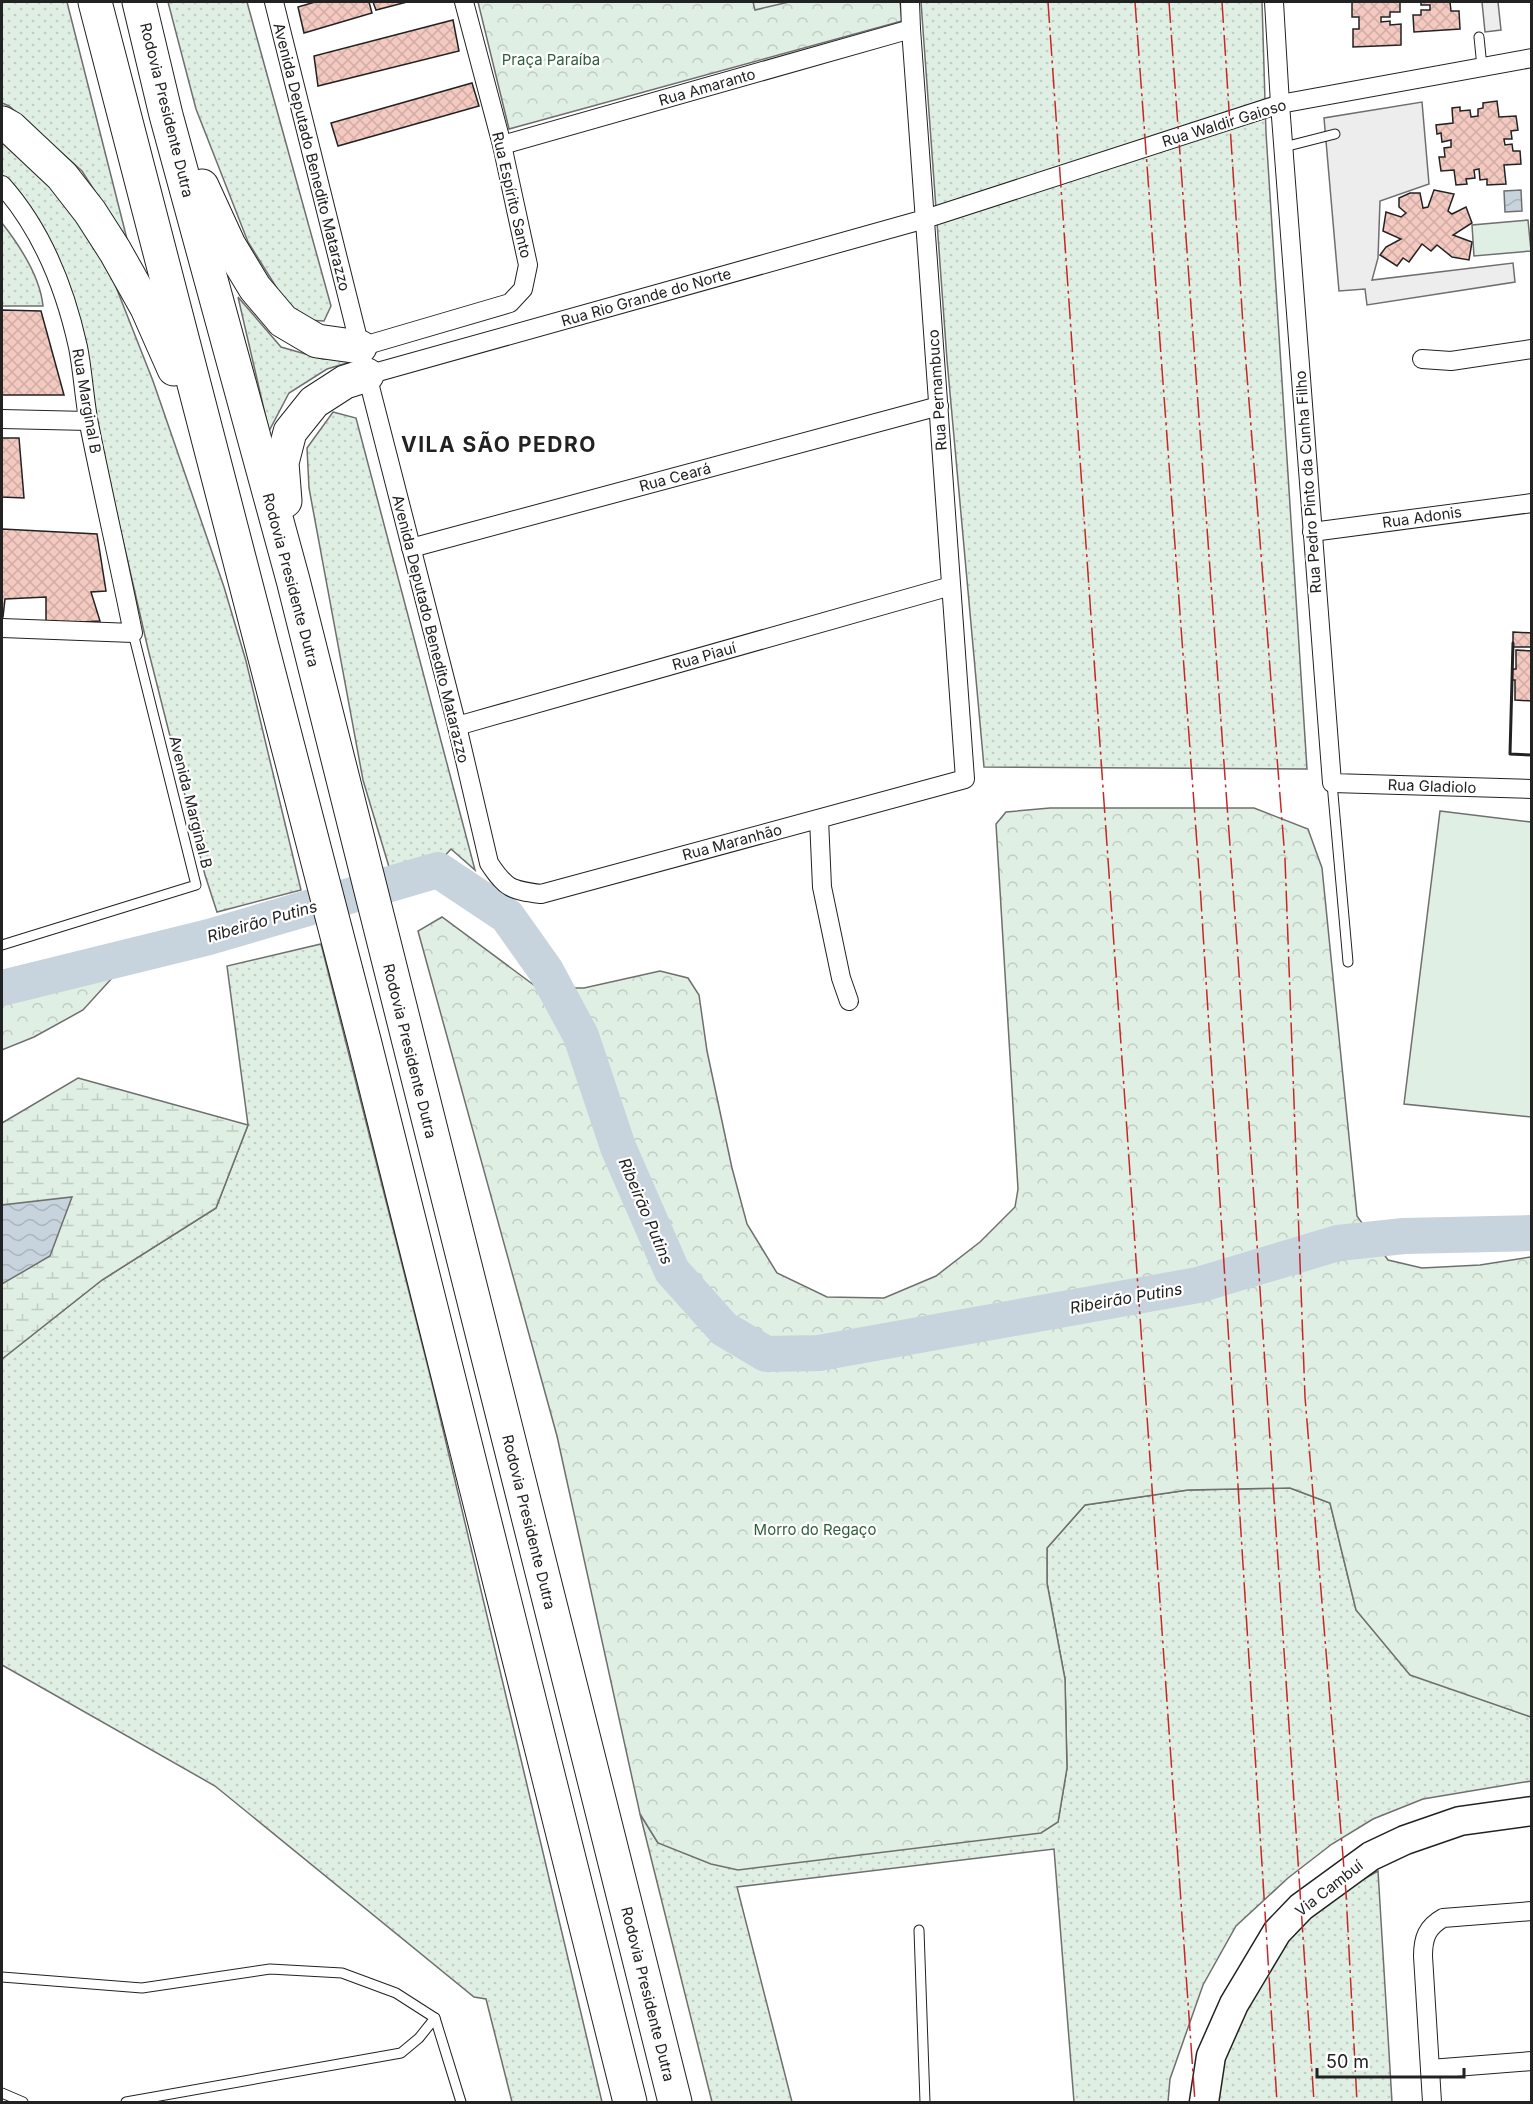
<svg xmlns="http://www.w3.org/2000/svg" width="1533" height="2104" viewBox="0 0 1533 2104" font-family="Inter,sans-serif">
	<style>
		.grass { fill: url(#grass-dots); stroke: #6f6f6f; stroke-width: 1.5 }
		.forest { fill: url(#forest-crowns); stroke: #6f6f6f; stroke-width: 1.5 }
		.wetland { fill: url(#wetland-marsh); stroke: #6f6f6f; stroke-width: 1.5 }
		.garden { fill: #e0efe3; stroke: #6f6f6f; stroke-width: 1.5 }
		.parking { fill: #ededed; stroke: #6f6f6f; stroke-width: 1.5 }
		.water { fill: url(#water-waves); stroke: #6f6f6f; stroke-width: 1.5 }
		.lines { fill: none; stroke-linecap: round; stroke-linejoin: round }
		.river { stroke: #c7d3dd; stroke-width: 36 }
		.building { fill: url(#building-cross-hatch); stroke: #222; stroke-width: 1.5 }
		.service-casing { stroke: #222; stroke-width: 11 }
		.minor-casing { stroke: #222; stroke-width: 20 }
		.primary-casing { stroke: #222; stroke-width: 31 }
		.motorway-casing { stroke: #222; stroke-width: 35 }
		.service { stroke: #fff; stroke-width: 9 }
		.minor { stroke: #fff; stroke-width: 18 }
		.primary { stroke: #fff; stroke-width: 28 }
		.motorway { stroke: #fff; stroke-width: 33 }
		.wall { stroke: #222; stroke-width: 3 }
		.power { stroke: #c62828; stroke-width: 1.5; stroke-dasharray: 21 4.5 3 4.5; stroke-linecap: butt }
		.labels { text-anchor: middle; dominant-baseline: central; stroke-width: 4.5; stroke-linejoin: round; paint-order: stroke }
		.park-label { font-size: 15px; fill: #2f5e38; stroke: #fff }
		.street-label { font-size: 15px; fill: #222; stroke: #fff }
		.water-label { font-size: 16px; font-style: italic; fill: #222; stroke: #fff }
		.district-label { font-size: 21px; font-weight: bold; letter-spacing: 1.5px; fill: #222; stroke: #fff }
	</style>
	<defs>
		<pattern id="grass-dots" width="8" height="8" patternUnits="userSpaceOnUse" patternTransform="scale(1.5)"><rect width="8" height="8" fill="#e0efe3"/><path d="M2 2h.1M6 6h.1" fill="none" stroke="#c0cdc2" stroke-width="1.8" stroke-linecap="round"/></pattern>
		<pattern id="forest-crowns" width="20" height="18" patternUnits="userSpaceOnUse" patternTransform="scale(1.5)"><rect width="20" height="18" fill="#e0efe3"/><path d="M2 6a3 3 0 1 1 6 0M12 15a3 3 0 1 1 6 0" fill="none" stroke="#c0cdc2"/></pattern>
		<pattern id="wetland-marsh" width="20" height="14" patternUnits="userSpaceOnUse" patternTransform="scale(1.5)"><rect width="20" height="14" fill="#e0efe3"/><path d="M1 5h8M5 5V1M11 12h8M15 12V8" fill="none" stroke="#c0cdc2"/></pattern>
		<pattern id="water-waves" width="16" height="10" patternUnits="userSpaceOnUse" patternTransform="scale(1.5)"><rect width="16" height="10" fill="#c7d3dd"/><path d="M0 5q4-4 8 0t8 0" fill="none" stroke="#abb5bd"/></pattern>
		<pattern id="building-cross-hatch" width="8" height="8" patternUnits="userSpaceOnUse" patternTransform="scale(1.5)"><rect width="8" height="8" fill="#f3c9c0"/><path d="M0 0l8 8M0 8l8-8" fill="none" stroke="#d0aca5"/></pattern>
	</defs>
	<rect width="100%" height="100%" fill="#fff"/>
	<!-- grass -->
	<g class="grass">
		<polygon points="2,2 67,2 128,243 82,171 9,106 2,103"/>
		<polygon points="168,2 247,2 331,306 324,321 306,320 285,301 248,242 196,109"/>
		<polygon points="921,2 1262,2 1266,133 1307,769 984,767 947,360"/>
		<polygon points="2,133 34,162 103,254 153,381 224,587 246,661 301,890 217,912 205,875 148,649 57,254 20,193 2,175"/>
		<path d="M2,223c18,23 38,53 41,83h-41z"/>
		<polygon points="238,297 281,347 323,359 364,358 327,369 289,393 269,431"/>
		<polygon points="333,412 356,418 475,870 451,849 439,862 392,877 363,780 309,488 307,448"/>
		<polygon points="321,944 431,1379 602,2102 512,2102 486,1999 474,1997 215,1786 2,1665 2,1359 102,1280 216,1208 248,1125 227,966"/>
		<polygon points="1290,1488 1330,1503 1356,1610 1410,1674 1531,1717 1531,1781 1423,1799 1373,1819 1332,1844 1288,1878 1236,1926 1203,1985 1170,2079 1168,2102 1074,2102 1054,1849 737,1887 792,2102 712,2102 640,1814 658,1843 1058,1822 1067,1768 1065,1679 1047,1583 1047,1548 1085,1505 1188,1490"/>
		<polygon points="1378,1871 1392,2102 1212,2102 1218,2060 1284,1940 1325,1901"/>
	</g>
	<!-- forest -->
	<g class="forest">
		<polygon points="478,2 900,2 902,21 509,129"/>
		<polygon points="1050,808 1254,808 1308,829 1322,868 1357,1216 1388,1260 1422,1268 1480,1265 1531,1257 1531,1717 1410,1675 1356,1610 1330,1503 1290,1488 1188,1490 1085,1505 1047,1548 1047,1583 1065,1679 1067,1768 1058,1822 1041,1833 738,1870 711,1864 658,1843 640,1814 557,1436 418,931 442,917 538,988 584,988 660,971 688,978 699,995 707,1051 732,1168 747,1224 777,1273 827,1297 884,1298 936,1276 980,1242 1015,1207 1018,1189 996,824 1006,812"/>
		<polygon points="133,955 83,1010 34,1037 2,1050 2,988"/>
	</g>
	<!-- wetland -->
	<polygon class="wetland" points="78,1078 248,1125 216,1208 102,1280 2,1359 2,1123"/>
	<!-- garden -->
	<g class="garden">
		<polygon points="753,2 789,2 755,10"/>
		<polygon points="1528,220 1531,251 1474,256 1472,225"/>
		<polygon points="1440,811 1531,822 1531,1117 1404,1104"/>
	</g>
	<!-- parking -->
	<g class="parking">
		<polygon points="1482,2 1498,2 1501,30 1485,32"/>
		<polygon points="1422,102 1429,184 1380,201 1378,258 1372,280 1513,263 1515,282 1367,305 1365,289 1339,291 1324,118"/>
	</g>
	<!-- water -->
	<g class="water">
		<polygon points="1521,190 1522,211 1505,212 1504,191"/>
		<polygon points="72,1197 50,1256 2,1284 2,1205"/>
	</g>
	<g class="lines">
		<!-- river -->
		<polyline class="river" points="2,988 209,937 438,870 507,916 546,971 581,1036 618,1147 672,1271 724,1329 766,1354 819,1353 1198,1285 1338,1243 1404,1236 1532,1233"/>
	</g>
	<!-- building -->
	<g class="building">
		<polygon points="315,2 369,2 372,13 304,33 298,7"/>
		<polygon points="373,2 407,2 376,10"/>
		<polygon points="1352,2 1400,2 1400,12 1390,12 1390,17 1381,17 1381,22 1390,21 1390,25 1401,24 1401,45 1353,47 1353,29 1359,29 1359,17 1352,17"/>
		<polygon points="1421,2 1450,2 1451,11 1459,11 1460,29 1414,32 1413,15 1421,15 1421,10 1430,10 1430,5 1421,5"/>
		<polygon points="453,20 459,51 318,86 314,56"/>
		<polygon points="472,83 479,106 338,146 331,123"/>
		<polygon points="1497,101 1499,117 1516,116 1518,130 1511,131 1512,139 1504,139 1505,145 1512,144 1513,151 1520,151 1521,164 1504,165 1506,184 1487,185 1487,179 1480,180 1479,169 1474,170 1475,178 1466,179 1467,184 1456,185 1454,170 1441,171 1439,157 1445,157 1444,148 1451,147 1451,140 1442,142 1441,133 1437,134 1436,125 1453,123 1452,108 1460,107 1460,111 1470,110 1471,117 1478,116 1478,109 1483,108 1483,103"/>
		<polygon points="1434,190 1454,194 1448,211 1452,214 1466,207 1472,223 1453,235 1472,242 1469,260 1452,257 1437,245 1431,251 1422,244 1409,262 1403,258 1397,266 1380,255 1386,247 1401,239 1383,231 1386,212 1401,217 1406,213 1399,207 1399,198 1410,193 1420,193 1423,208 1428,207"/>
		<polygon points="2,310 41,311 64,395 2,395"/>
		<polygon points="2,438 19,438 24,498 2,497"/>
		<polygon points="2,529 97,534 106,591 91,592 100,621 46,624 46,597 5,599 3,617 2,617"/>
		<polygon points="1513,632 1532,633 1532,647 1513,647"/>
		<polygon points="1516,650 1532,651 1532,701 1515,700 1515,680 1512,680 1512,669 1516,669"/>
	</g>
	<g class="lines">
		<defs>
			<g id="service">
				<polyline points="1479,37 1482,67"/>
				<polyline points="1284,147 1335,134"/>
				<polyline points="1332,783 1348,962"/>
				<polyline points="2,945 196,885 133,633"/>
				<polyline points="919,1930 925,2102"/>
				<polyline points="2,1977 142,1988 270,1969 342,1973 396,1993 435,2018 461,2102"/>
				<polyline points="2,2093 23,2102"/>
				<polyline points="126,2102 401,2053 419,2038 435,2018"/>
			</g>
			<g id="minor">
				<polyline points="274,2 360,347 510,303 523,289 528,265 502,145 464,2"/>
				<path d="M910,2l1,27c18,250 37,500 54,750l-424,115c-30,-4 -35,-5 -52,-31l-32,-137 -90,-351 558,-156 355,-115 252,-46"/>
				<polyline points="1274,2 1280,104 1332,783 1532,789"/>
				<polyline points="502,145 911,29"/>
				<path d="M2,185c40,45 63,103 76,162 5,25 6,51 11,77 14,70 30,139 44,209l-131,-5"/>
				<polyline points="1422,359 1451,361 1532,349"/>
				<polyline points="2,419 88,421"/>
				<polyline points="1312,532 1532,503"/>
				<polyline points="411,548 939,406"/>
				<polyline points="457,726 951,586"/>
				<polyline points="819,819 822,887 841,978 849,1001"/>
				<polyline points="1430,2069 1532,2061"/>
				<path d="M1432,2102l-9,-146c0,-18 4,-29 20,-38l89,-7"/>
			</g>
			<polyline id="primary" points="1204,2102 1211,2056 1234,2004 1277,1932 1301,1907 1371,1856 1405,1840 1460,1821 1532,1811"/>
			<g id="motorway">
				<polyline points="95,2 364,1040 630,2102"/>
				<polyline points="139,2 166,115 293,580 675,2102"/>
				<polyline points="2,123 11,128 62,176 90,212 115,251 147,308 174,369"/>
				<polyline points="202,186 229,245 255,288 283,321 317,341 360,347"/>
				<polyline points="285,501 282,463 290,432 314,402 345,382 367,375"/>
			</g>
		</defs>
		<!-- service casing -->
		<use href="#service" class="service-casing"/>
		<!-- minor casing -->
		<use href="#minor" class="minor-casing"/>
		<!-- primary casing -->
		<use href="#primary" class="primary-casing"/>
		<!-- motorway casing -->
		<use href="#motorway" class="motorway-casing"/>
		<!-- service -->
		<use href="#service" class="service"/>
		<!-- minor -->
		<use href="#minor" class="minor"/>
		<!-- primary -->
		<use href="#primary" class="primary"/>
		<!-- motorway -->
		<use href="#motorway" class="motorway"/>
		<!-- wall -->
		<polyline class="wall" points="1513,643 1510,754 1532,755"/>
		<!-- power -->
		<g class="power">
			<polyline points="1048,2 1195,2102"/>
			<polyline points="1135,2 1200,885 1277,2102"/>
			<polyline points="1169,2 1237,943 1314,2102"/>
			<polyline points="1222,2 1243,325 1285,859 1305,1397 1346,1893 1357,2102"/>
		</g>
	</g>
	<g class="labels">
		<!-- park labels -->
		<g class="park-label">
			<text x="551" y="59">Praça Paraíba</text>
			<text x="815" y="1529">Morro do Regaço</text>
		</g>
		<!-- street labels -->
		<g class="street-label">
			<text transform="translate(707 87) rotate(-16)">Rua Amaranto</text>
			<text transform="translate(167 110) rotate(76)">Rodovia Presidente Dutra</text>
			<text transform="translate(1224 123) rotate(-17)">Rua Waldir Gaioso</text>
			<text transform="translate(312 157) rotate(76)">Avenida Deputado Benedito Matarazzo</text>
			<text transform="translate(512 195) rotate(77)">Rua Espírito Santo</text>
			<text transform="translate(646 297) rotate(-16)">Rua Rio Grande do Norte</text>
			<text transform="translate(937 390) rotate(-94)">Rua Pernambuco</text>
			<text transform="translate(87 401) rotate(80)">Rua Marginal B</text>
			<text transform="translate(675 477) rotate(-15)">Rua Ceará</text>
			<text transform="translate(1308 482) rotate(-94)">Rua Pedro Pinto da Cunha Filho</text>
			<text transform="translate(1422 517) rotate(-8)">Rua Adonis</text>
			<text transform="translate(291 580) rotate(75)">Rodovia Presidente Dutra</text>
			<text transform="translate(431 629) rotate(76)">Avenida Deputado Benedito Matarazzo</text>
			<text transform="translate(704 656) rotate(-16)">Rua Piauí</text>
			<text transform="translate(1432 786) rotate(2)">Rua Gladiolo</text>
			<text transform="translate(191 802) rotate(76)">Avenida Marginal B</text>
			<text transform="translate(732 842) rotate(-15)">Rua Maranhão</text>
			<text transform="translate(410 1051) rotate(76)">Rodovia Presidente Dutra</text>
			<text transform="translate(529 1522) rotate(76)">Rodovia Presidente Dutra</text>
			<text transform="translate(1329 1888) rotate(-38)">Via Cambuí</text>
			<text transform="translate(648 1994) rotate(76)">Rodovia Presidente Dutra</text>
		</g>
		<!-- water labels -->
		<g class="water-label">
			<text transform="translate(262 921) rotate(-16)">Ribeirão Putins</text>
			<text transform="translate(646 1211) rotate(67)">Ribeirão Putins</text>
			<text transform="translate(1126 1298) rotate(-10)">Ribeirão Putins</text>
		</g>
		<!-- district labels -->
		<g class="district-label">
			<text x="499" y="444">VILA SÃO PEDRO</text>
		</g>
	</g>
	<!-- border -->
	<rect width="1533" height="2104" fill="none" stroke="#222222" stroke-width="6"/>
	<!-- scale -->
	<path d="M1317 2068v9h147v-9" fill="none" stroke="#222222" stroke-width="3"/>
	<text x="1326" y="2068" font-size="18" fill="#222222" stroke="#ffffff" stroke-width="4.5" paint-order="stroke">50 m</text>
</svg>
